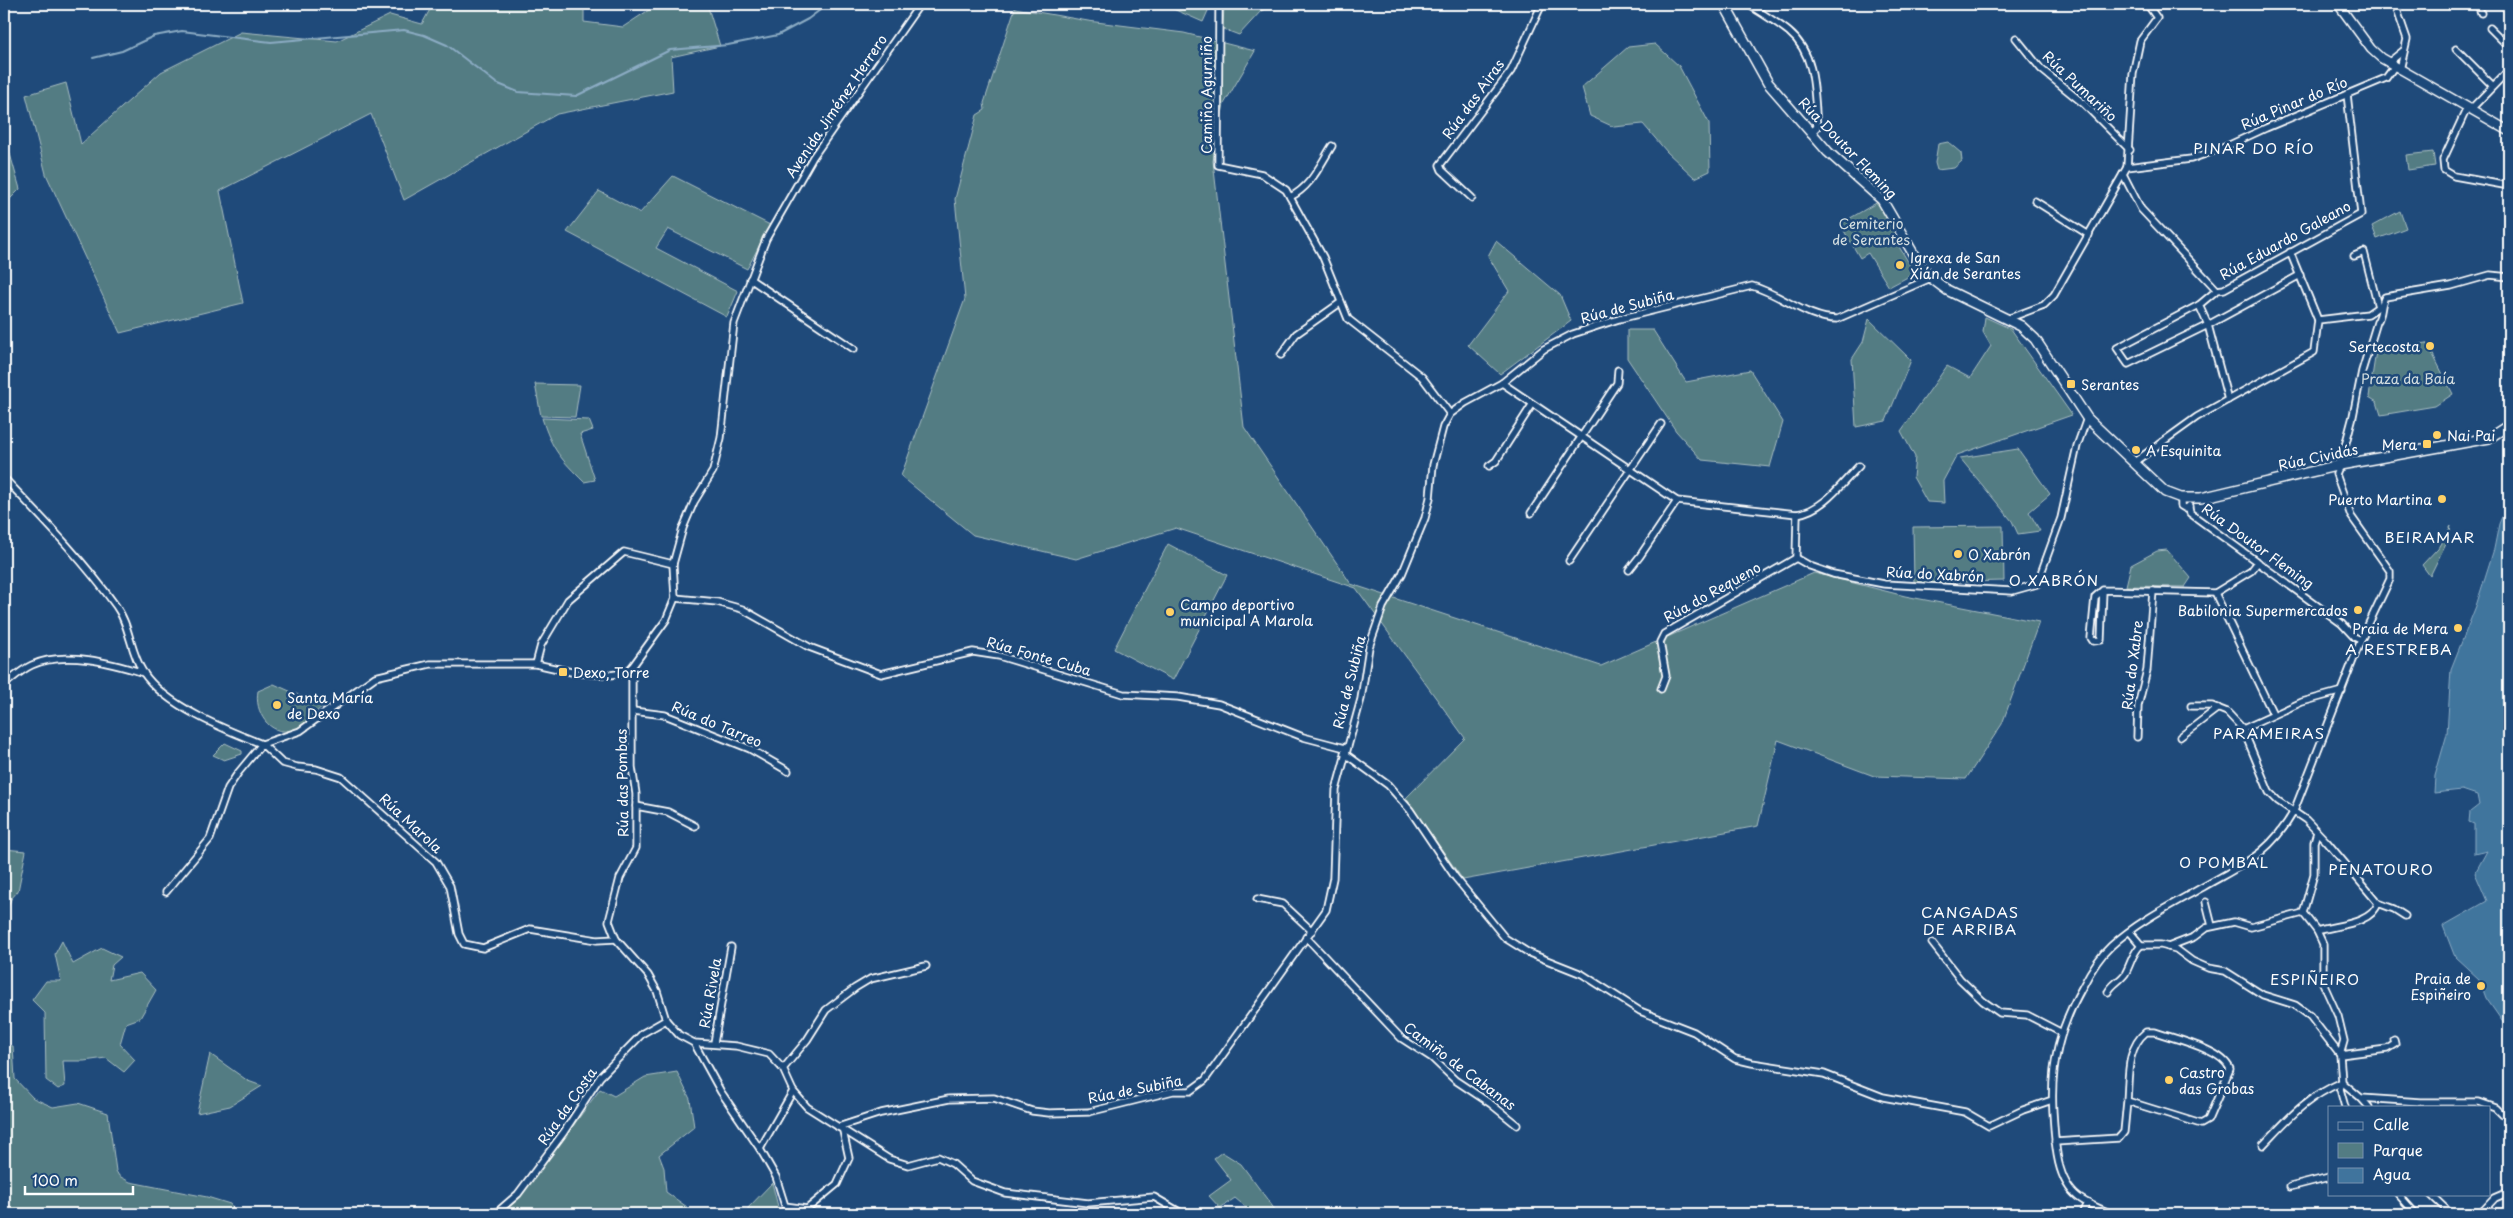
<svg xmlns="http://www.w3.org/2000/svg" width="2513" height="1218" viewBox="0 0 2513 1218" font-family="'Playpen Sans',sans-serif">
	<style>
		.green { fill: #537c83; stroke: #a9bec1 }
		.water { fill: #40749d; stroke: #8cacc4 }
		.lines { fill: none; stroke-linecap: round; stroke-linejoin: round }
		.stream { stroke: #8cacc4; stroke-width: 2 }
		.minor-casing { stroke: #fff; stroke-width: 9 }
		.tertiary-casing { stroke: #fff; stroke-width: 11 }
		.secondary-casing { stroke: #fff; stroke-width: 12 }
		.minor { stroke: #1f4a7a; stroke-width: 5.5 }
		.tertiary { stroke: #1f4a7a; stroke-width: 8 }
		.secondary { stroke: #1f4a7a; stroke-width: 9 }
		.poi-dot { fill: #ffd166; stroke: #1f4a7a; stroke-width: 2 }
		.labels { text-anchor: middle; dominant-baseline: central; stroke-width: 5; stroke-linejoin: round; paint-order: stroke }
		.street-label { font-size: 14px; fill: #fff; stroke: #1f4a7a }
		.park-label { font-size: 14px; fill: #d4dee0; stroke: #1f4a7a }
		.poi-label { font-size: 14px; fill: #fff; stroke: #1f4a7a; text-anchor: start }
		.neighbourhood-label { font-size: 15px; letter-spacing: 1px; fill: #fff; stroke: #1f4a7a }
	</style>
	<rect width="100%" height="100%" fill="#1f4a7a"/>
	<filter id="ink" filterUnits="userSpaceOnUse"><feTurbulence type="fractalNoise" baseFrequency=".02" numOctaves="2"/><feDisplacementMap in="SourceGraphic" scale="10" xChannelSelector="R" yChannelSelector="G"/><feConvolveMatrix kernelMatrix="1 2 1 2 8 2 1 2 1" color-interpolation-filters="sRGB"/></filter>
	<g filter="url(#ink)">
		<!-- green -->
		<g class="green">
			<polygon points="433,4 584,4 584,22 623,27 658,4 707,4 720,46 671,57 673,91 557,114 404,200 371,114 220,191 243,303 120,333 46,174 26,95 66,83 81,144 161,72 241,32 337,41 390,15 422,24"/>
			<polygon points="1171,4 1211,4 1203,22 1171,8"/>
			<polygon points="1224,4 1274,4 1261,11 1239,35 1223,29"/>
			<polygon points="1015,8 1088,21 1184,33 1255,51 1224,104 1213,161 1244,427 1351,584 1601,666 1814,573 1905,596 2039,622 2002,724 1966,779 1874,776 1778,740 1758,826 1463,880 1406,798 1465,738 1356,588 1176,528 1076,559 973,535 901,476 965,299 955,199 977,115 985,110 984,103"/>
			<polygon points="1655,44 1679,66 1709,123 1710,171 1695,178 1667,152 1643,124 1614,127 1590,116 1582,87 1628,47"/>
			<polygon points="1948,142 1961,153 1962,161 1954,168 1937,170 1935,163 1938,144"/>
			<polygon points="4,146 8,147 20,189 4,205"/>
			<polygon points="2433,152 2435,166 2408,170 2406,155"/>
			<polygon points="673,176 770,225 747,269 668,229 656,248 738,291 727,317 567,232 599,191 640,213"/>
			<polygon points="1878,202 1903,241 1898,245 1915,273 1889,287 1868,253 1860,258 1840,224"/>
			<polygon points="2400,211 2406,228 2377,239 2372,226"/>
			<polygon points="1496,241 1560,295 1571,321 1500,374 1468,345 1509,291 1488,256"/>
			<polygon points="1985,317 2011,329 2072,415 1957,455 1943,481 1944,503 1927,502 1913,477 1915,457 1901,431 1947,366 1970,378 1991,346 1983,332"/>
			<polygon points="1869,319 1911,360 1886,421 1856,427 1852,359 1863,342"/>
			<polygon points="1627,330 1653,330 1686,382 1750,370 1783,422 1770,467 1702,460 1676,431 1627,358"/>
			<polygon points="2427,343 2453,394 2435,406 2381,415 2377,402 2369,397 2376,351"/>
			<polygon points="535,384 580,385 575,417 541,416"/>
			<path d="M542,418l47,2 4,10 -13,4 15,46 -11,2c-23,-23 -32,-32 -42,-64z"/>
			<polygon points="2018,449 2050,494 2029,512 2040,531 2018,534 2012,521 1960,458"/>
			<polygon points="2003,526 2004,581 1914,583 1913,527"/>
			<polygon points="2451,526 2448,539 2430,576 2422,565 2438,548"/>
			<polygon points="1168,544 1227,575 1173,680 1114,649"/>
			<polygon points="2167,550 2191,578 2185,587 2126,586 2131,565 2157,551"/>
			<path d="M274,684l49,22c-8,6 -22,22 -30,24 -24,7 -39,-19 -35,-39z"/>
			<polygon points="225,743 242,751 242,754 224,760 213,755"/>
			<polygon points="4,849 26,851 18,891 11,899 4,918"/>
			<polygon points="62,941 73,964 102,948 121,957 112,965 109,980 140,973 156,990 140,1018 126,1023 120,1044 135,1060 124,1072 106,1058 84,1061 63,1061 65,1086 58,1089 46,1080 45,1013 32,1000 46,981 61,981 55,954"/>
			<polygon points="4,1045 13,1046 15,1079 33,1098 53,1107 78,1103 108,1113 116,1171 119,1176 130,1182 207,1197 230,1204 237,1214 4,1214"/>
			<polygon points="210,1054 248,1081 262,1086 230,1106 197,1113"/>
			<polygon points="677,1072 690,1099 694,1127 659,1155 664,1168 666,1192 687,1207 683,1214 503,1214 540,1171 600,1089 614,1096 645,1077"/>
			<polygon points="1222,1152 1241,1164 1278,1214 1254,1214 1235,1198 1220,1208 1209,1196 1231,1180 1214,1158"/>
			<polygon points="772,1183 780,1214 748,1214 748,1208"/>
		</g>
		<!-- water -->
		<polygon class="water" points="2509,499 2509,1031 2486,998 2479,979 2455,957 2443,926 2487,901 2475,873 2487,851 2474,854 2474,824 2469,822 2470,812 2479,805 2477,795 2462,790 2434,793 2435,776 2447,734 2451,669 2476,606 2494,549 2499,524"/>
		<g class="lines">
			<!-- stream -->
			<polyline class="stream" points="93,58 122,51 154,36 182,31 271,42 404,30 424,35 447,45 496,83 518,92 576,96 670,50 728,45 778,35 808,19 828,4"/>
			<defs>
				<g id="minor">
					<polyline points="1219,4 1218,165 1262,174 1286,190 1323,257 1348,319 1422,377 1450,414"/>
					<path d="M1748,4c13,9 29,18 41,28 28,23 25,63 28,95l-7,7"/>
					<polyline points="2395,4 2407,39 2400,70"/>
					<polyline points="2478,4 2481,13"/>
					<polyline points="2490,28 2509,47"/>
					<polyline points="2016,38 2041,69 2084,104 2130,150"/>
					<polyline points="2456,49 2493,86"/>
					<polyline points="2388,63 2403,51"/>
					<polyline points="2467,108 2443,160 2444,170 2454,176 2509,186"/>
					<polyline points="2470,110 2509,70"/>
					<polyline points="2127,167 2133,74 2140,41 2157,18 2147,4"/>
					<polyline points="2123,174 2141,209 2217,290"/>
					<path d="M1290,197c21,-10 30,-32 42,-51"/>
					<polyline points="1472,198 1442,170 1440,165 1511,71 1542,4"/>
					<polyline points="2035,201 2089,235"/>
					<polyline points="2290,252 2318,320"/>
					<polyline points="2300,275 2208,325 2128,364 2117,348 2199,305 2217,290 2224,289 2361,214 2347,94"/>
					<polyline points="750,279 854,349"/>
					<polyline points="2199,305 2208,325 2228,400"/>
					<polyline points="2007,319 2044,305 2054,295 2127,167 2191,159 2225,147 2266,128 2386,78 2394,67"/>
					<polyline points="1281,355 1296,334 1340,303"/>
					<path d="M1502,383l175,118 120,13c27,-4 44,-30 62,-48"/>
					<polyline points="2133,463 2197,417 2314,352 2318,320 2368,314 2378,307 2364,252 2354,256"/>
					<polyline points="1489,466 1496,461 1532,405"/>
					<path d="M4,478c39,41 79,82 112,128 14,19 14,46 27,66 22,34 83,58 119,72l38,-13 75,-54 55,-13h106l40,9 34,2 14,-2 8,-6 34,-47 9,-22 -2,-34 10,-36 11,-26 19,-31 8,-33 13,-115 32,-84 47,-82 107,-153"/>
					<polyline points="2181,498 2181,506 2186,509 2189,506"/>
					<polyline points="2189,508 2190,513 2341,623 2354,637 2361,640"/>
					<polyline points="1531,513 1617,383 1618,370"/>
					<polyline points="1796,558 1810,566 1833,574 1884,584 2012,591 2037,584 2061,518 2077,446 2087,418"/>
					<polyline points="1796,558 1797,514"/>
					<polyline points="1569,561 1661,424"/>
					<polyline points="1629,570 1640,556 1677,501"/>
					<polyline points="2103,590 2101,640 2093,641 2091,638 2095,597 2103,590 2215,593 2251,571 2258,562"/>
					<polyline points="2215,593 2273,714"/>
					<polyline points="675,598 717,602 742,609 809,647 881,674 973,652 999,656 1123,694 1178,697 1219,704 1303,737 1345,748"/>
					<polyline points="536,664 541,645 568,600 624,552 673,564"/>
					<polyline points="632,667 632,767 636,794 636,848 620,878 609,921 616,939 648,975 657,991 666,1020 679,1035 694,1043 736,1046 769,1054 783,1069 793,1091 807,1107 889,1159 908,1165 938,1157 953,1164 972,1181 1005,1193 1088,1203 1154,1197 1183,1214"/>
					<path d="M4,685c9,-7 17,-15 28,-20 33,-15 79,-2 112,8"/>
					<polyline points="1661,689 1666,676 1660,642 1664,634 1796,558"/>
					<polyline points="2191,706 2212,706 2227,712 2243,729 2269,792 2278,801 2306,820 2327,842 2378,903 2394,909 2405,916"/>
					<polyline points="633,711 665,715 750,749 788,771"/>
					<polyline points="2243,729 2302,702 2342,691"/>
					<polyline points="2137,737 2138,706 2147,670 2153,591"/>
					<polyline points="2180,737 2218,708"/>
					<polyline points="1344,753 1388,785 1410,810 1455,877 1487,916 1505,938 1529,953 1582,974 1640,1011 1694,1032 1735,1059 1752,1063 1824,1074 1883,1097 1965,1112 1989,1126 2023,1110 2052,1100"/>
					<polyline points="636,806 668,812 695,826"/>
					<polyline points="166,892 210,839 228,788 238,773 262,744 282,763 297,767 316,769 341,777 436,862 450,886 459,934 464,944 483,948 530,929 597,940 616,939"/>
					<polyline points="1257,899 1283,904 1312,931"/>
					<polyline points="2206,902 2212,926"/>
					<polyline points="2303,913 2317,931 2323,944 2323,983 2338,1016 2344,1041 2340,1055 2342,1082 2340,1089 2345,1107"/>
					<polyline points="2303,913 2314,874 2314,842 2317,832"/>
					<path d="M2317,931c17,-6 55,-6 61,-28"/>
					<polyline points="2130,932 2141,945 2161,945 2176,949 2192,961 2208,968 2225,971 2263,995 2295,1005 2310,1016 2340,1055"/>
					<polyline points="1306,937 1401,1038 1432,1058 1455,1080 1491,1104 1517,1125"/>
					<polyline points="1932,943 1960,979 1983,1001 2000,1013 2027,1015 2060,1032"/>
					<polyline points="2168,947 2194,937 2206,928 2234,922 2251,927 2303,913"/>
					<path d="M2108,992c4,-8 12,-11 17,-18 6,-10 7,-21 16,-29"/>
					<polyline points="694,1043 721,1092 760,1149 776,1177 785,1206 807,1209 837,1184 849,1158 843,1131"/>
					<polyline points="714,1043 731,947"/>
					<polyline points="2340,1055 2387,1049 2395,1044 2394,1040"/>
					<polyline points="783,1069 807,1040 826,1010 855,988 870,979 926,966"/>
					<polyline points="2342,1082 2361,1098 2421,1102 2479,1102 2496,1108 2503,1115"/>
					<polyline points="2361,1098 2369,1107"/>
					<path d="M838,1127l43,-14 68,-14 45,-1 38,13 17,2 40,-1 84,-21h17l15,-11 121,-170 7,-32 3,-88 25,-91 8,-52 14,-40 19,-33 23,-56 5,-20 3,-33 10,-38 7,-13 15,-11 37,-20 42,-34 29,-15 46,-15 133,-33c29,8 55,33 85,33l94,-41"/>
					<path d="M2055,1142l64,-4 5,-6 3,-31 74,23 7,-4 22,-51c-8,-20 -55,-30 -75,-37h-9c-20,16 -17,45 -19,69"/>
					<path d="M2263,1145c28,-29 41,-46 79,-63"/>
					<polyline points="760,1149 793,1091"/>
					<polyline points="2290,1187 2329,1177"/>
					<polyline points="2398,1194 2416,1214"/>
					<polyline points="2430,1194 2451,1214"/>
					<polyline points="495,1214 518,1194 564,1132 600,1077 643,1033 666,1020"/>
					<polyline points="2082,1214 2087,1203"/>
					<path d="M2111,1214c-11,-6 -23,-9 -33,-17 -23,-18 -23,-58 -25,-85 -3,-47 7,-86 30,-126 7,-14 16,-29 28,-40 26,-24 62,-42 92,-59 42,-24 67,-33 91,-76l67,-171 29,-61v-8l-39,-55 -15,-42 4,-9 13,-49 9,-45 15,-49c6,-9 3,-17 8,-25l66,-11 39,-11 19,2"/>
					<polyline points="2480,1214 2495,1198 2509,1192"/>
				</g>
				<polyline id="tertiary" points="2338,4 2371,49 2381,58 2509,131"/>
				<polyline id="secondary" points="1724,4 1768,83 1828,152 1882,200 1917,260 1931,278 1947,290 2021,326 2035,339 2087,418 2165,492 2181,498 2201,498 2340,465 2489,438 2509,425"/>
			</defs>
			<!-- minor casing -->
			<use href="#minor" class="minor-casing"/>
			<!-- tertiary casing -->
			<use href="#tertiary" class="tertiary-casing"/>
			<!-- secondary casing -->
			<use href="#secondary" class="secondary-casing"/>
			<!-- minor -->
			<use href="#minor" class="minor"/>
			<!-- tertiary -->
			<use href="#tertiary" class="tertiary"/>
			<!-- secondary -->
			<use href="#secondary" class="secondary"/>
		</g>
	</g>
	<!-- markers -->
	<g class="poi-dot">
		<circle cx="1900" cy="265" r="5"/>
		<circle cx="2430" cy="346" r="5"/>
		<rect x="2066" y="379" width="10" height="10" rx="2.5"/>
		<circle cx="2437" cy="435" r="5"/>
		<rect x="2422" y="439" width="10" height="10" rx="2.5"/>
		<circle cx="2136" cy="450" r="5"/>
		<circle cx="2442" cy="499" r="5"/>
		<circle cx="1958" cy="554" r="5"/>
		<circle cx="2358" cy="610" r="5"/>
		<circle cx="1170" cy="612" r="5"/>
		<circle cx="2458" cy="628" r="5"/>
		<rect x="558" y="667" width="10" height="10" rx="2.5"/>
		<circle cx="277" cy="705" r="5"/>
		<circle cx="2481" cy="986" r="5"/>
		<circle cx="2169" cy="1080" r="5"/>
	</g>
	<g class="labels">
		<!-- street labels -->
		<g class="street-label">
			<text transform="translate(2080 86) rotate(43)">Rúa Pumariño</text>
			<text transform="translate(1206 95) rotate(-90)">Camiño Agurniño</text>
			<text transform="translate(1473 99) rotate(-54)">Rúa das Airas</text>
			<text transform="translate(2294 103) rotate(-23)">Rúa Pinar do Río</text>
			<text transform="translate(836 106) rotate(-56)">Avenida Jiménez Herrero</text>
			<text transform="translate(1848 148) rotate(46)">Rúa Doutor Fleming</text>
			<text transform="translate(2285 240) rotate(-29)">Rúa Eduardo Galeano</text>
			<text transform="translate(1627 306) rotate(-15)">Rúa de Subiña</text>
			<text transform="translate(2318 457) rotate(-12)">Rúa Cividás</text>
			<text transform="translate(2258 546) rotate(36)">Rúa Doutor Fleming</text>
			<text transform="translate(1935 574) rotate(3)">Rúa do Xabrón</text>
			<text transform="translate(1712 592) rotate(-29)">Rúa do Requeno</text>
			<text transform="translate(1039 656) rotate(16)">Rúa Fonte Cuba</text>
			<text transform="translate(2132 665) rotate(-83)">Rúa do Xabre</text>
			<text transform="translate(1349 682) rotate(-76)">Rúa de Subiña</text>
			<text transform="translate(717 724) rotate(23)">Rúa do Tarreo</text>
			<text transform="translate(622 783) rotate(-91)">Rúa das Pombas</text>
			<text transform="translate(411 823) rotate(43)">Rúa Marola</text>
			<text transform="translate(710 993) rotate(-80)">Rúa Rivela</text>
			<text transform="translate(1460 1066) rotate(37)">Camiño de Cabanas</text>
			<text transform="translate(1135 1089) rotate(-11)">Rúa de Subiña</text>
			<text transform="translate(567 1106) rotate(-55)">Rúa da Costa</text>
		</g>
		<!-- park labels -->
		<g class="park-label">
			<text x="1871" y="223">Cemiterio<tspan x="1871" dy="16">de Serantes</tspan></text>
			<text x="2408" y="378">Praza da Baía</text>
		</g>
		<!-- poi labels -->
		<g class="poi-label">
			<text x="1910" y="257">Igrexa de San<tspan x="1910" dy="16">Xián de Serantes</tspan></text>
			<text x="2420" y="346" text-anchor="end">Sertecosta</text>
			<text x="2081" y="384">Serantes</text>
			<text x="2447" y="435">Nai Pai</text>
			<text x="2417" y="444" text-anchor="end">Mera</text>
			<text x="2146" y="450">A Esquinita</text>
			<text x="2432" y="499" text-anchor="end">Puerto Martina</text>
			<text x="1968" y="554">O Xabrón</text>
			<text x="1180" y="604">Campo deportivo<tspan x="1180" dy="16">municipal A Marola</tspan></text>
			<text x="2348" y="610" text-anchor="end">Babilonia Supermercados</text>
			<text x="2448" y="628" text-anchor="end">Praia de Mera</text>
			<text x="573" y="672">Dexo, Torre</text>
			<text x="287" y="697">Santa María<tspan x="287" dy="16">de Dexo</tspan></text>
			<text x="2471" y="978" text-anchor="end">Praia de<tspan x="2471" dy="16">Espiñeiro</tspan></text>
			<text x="2179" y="1072">Castro<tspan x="2179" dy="16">das Grobas</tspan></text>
		</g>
		<!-- neighbourhood labels -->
		<g class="neighbourhood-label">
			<text x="2254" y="147">PINAR DO RÍO</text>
			<text x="2430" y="536">BEIRAMAR</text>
			<text x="2054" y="579">O XABRÓN</text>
			<text x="2399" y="648">A RESTREBA</text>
			<text x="2269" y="732">PARAMEIRAS</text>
			<text x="2224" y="861">O POMBAL</text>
			<text x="2381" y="868">PENATOURO</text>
			<text x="1970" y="911">CANGADAS<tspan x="1970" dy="17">DE ARRIBA</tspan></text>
			<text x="2315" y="978">ESPIÑEIRO</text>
		</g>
	</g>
	<!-- margin -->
	<rect width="2513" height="1218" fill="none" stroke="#1f4a7a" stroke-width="20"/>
	<rect x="10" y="10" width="2493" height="1198" fill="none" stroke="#fff" stroke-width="2" filter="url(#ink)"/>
	<!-- legend -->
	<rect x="2328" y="1106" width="162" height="90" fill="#1f4a7a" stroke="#7992af"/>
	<rect x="2338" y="1122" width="25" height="8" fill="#1f4a7a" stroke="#7992af"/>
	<text x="2373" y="1130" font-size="15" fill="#ffffff">Calle</text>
	<rect x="2338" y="1143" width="25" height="15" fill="#537c83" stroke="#7992af"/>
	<text x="2373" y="1156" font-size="15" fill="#ffffff">Parque</text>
	<rect x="2338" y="1168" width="25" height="15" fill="#40749d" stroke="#7992af"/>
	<text x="2373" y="1180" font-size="15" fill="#ffffff">Agua</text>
	<!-- scale -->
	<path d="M25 1186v8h108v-8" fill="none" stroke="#ffffff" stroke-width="2.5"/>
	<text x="32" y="1186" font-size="15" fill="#ffffff" stroke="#1f4a7a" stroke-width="4" paint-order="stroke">100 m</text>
</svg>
